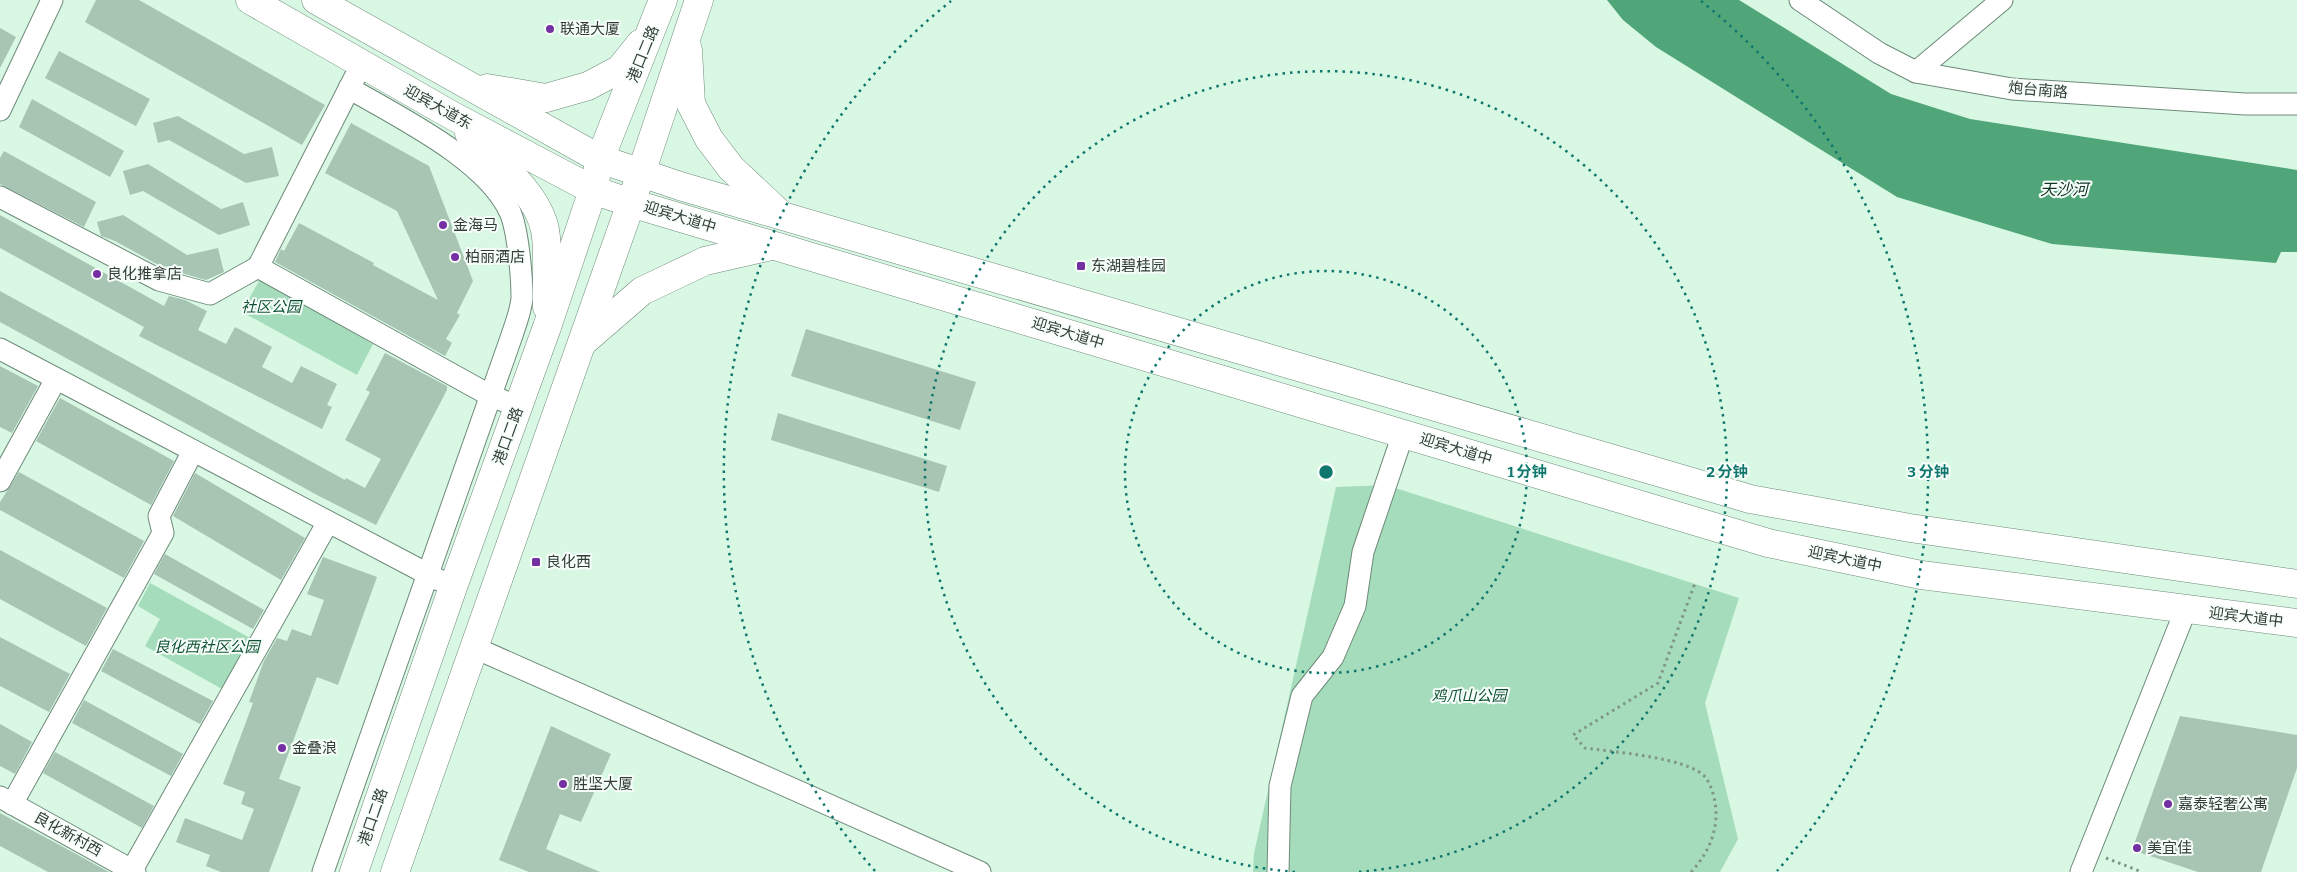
<svg xmlns="http://www.w3.org/2000/svg" width="2297" height="872" viewBox="0 0 2297 872" font-family="Bitter,'Noto Sans SC',serif">
	<style>
		.green { fill: #a5dcbb }
		.water { fill: #50a678 }
		.building { fill: #a7c5b2 }
		.lines { fill: none; stroke-linecap: round; stroke-linejoin: round }
		.minor-casing { stroke: #6e8a79; stroke-width: 23 }
		.major-casing { stroke: #6e8a79; stroke-width: 29 }
		.path { stroke: #7f9587; stroke-width: 3; stroke-dasharray: 2.5 4; stroke-linecap: butt }
		.minor { stroke: #fff; stroke-width: 21 }
		.major { stroke: #fff; stroke-width: 28 }
		.ring { fill: none; stroke: #0f766e; stroke-width: 2.5; stroke-dasharray: 2.5 5 }
		.poi-dot { fill: #742fa3; stroke: #f7fefa; stroke-width: 2 }
		.labels { text-anchor: middle; dominant-baseline: central; stroke-width: 4; stroke-linejoin: round; paint-order: stroke }
		.poi-label { font-size: 15px; fill: #313d36; stroke: #f7fefa; text-anchor: start }
		.street-label { font-size: 15px; fill: #313d36; stroke: #f7fefa }
		.park-label { font-size: 15px; font-style: italic; fill: #0d5132; stroke: #f7fefa }
		.water-label { font-size: 16px; font-style: italic; fill: #0e3521; stroke: #f7fefa }
		.centre { fill: #0f766e; stroke: #f7fefa; stroke-width: 2.5 }
		.ring-label { font-size: 15px; text-anchor: middle; font-weight: bold; fill: #0f766e; stroke: #f7fefa; stroke-width: 4; stroke-linejoin: round; paint-order: stroke }
	</style>
	<rect width="100%" height="100%" fill="#d8f8e4"/>
	<!-- green -->
	<g class="green">
		<polygon points="260,279 373,344 357,375 242,312"/>
		<polygon points="1386,485 1739,598 1705,703 1738,839 1720,872 1253,872 1254,853 1336,487"/>
		<polygon points="150,583 250,638 222,689 145,646 160,619 138,606"/>
	</g>
	<!-- water -->
	<polygon class="water" points="1607,0 1739,0 1891,94 1970,119 2297,170 2297,252 2281,252 2276,263 2052,244 1897,197 1656,47 1623,20"/>
	<!-- building -->
	<g class="building">
		<polygon points="96,0 139,0 325,105 302,145 85,22"/>
		<polygon points="0,28 16,37 0,68"/>
		<polygon points="59,51 150,99 136,126 45,78"/>
		<polygon points="32,99 124,151 110,177 19,127"/>
		<polygon points="178,116 244,154 272,147 279,176 246,183 169,140 158,143 153,123"/>
		<polygon points="351,123 429,166 473,281 457,313 460,315 446,339 452,343 445,356 275,262 281,249 284,251 299,223 374,263 373,265 438,300 397,211 325,173"/>
		<polygon points="4,151 96,202 84,227 0,184 0,158"/>
		<polygon points="148,164 221,209 243,202 250,225 219,235 143,191 130,195 123,171"/>
		<polygon points="0,215 164,306 169,296 185,300 207,311 198,330 226,344 235,327 272,347 262,367 292,383 301,366 337,384 327,405 332,407 322,429 139,336 144,327 0,248"/>
		<polygon points="123,215 187,255 218,248 224,272 206,280 164,268 115,241 101,236 97,222"/>
		<polygon points="0,291 345,480 346,478 365,488 381,459 345,440 370,392 366,390 385,353 447,386 447,390 376,525 317,495 0,322"/>
		<polygon points="806,329 976,382 960,430 791,376"/>
		<polygon points="0,366 38,386 12,433 0,427"/>
		<polygon points="60,398 174,461 151,505 36,441"/>
		<polygon points="778,413 947,466 939,492 771,440"/>
		<polygon points="19,472 144,541 124,578 0,510 0,502"/>
		<polygon points="195,473 305,538 281,580 173,516"/>
		<polygon points="0,550 107,608 86,646 0,599"/>
		<polygon points="165,554 264,610 253,629 154,574"/>
		<polygon points="323,557 377,577 338,685 317,677 279,779 301,787 269,872 221,872 206,866 210,855 176,842 185,818 242,840 254,809 241,804 245,792 223,784 253,703 249,702 264,661 277,638 287,641 292,629 311,636 324,600 307,594"/>
		<polygon points="0,637 70,674 49,712 0,686"/>
		<polygon points="113,649 213,701 200,724 101,671"/>
		<polygon points="84,700 183,754 171,776 72,723"/>
		<polygon points="2180,716 2297,735 2297,768 2261,872 2198,872 2132,850"/>
		<polygon points="0,724 32,742 15,774 0,766"/>
		<polygon points="551,726 611,754 581,822 560,814 546,849 600,872 529,872 499,860"/>
		<polygon points="55,752 154,806 142,828 43,773"/>
		<polygon points="0,813 65,848 109,872 48,872 0,846"/>
	</g>
	<g class="lines">
		<defs>
			<g id="minor">
				<polyline points="1800,0 1879,53 1916,72 2012,89 2245,104 2297,104"/>
				<polyline points="1916,72 2002,0"/>
				<polyline points="355,77 258,267 491,396 504,401"/>
				<polyline points="0,110 52,0"/>
				<polyline points="0,197 159,280 210,294 258,267"/>
				<polyline points="0,349 439,580"/>
				<polyline points="0,481 56,379"/>
				<polyline points="473,647 980,872"/>
				<polyline points="0,797 135,872"/>
				<polyline points="12,804 163,533 159,516 193,451"/>
				<polyline points="132,870 328,522"/>
				<path d="M323,872l188,-534c4,-12 10,-27 11,-40 0,-21 -4,-68 -12,-86 -24,-53 -112,-95 -161,-124"/>
				<polyline points="1278,872 1280,786 1302,696 1333,657 1355,606 1363,552 1403,434"/>
				<polyline points="2081,872 2186,609"/>
			</g>
			<g id="major">
				<polyline points="250,0 453,116 593,190 631,203 1768,543 1921,575 2297,623"/>
				<polyline points="316,0 600,159 680,186 1750,499 1910,528 2297,584"/>
				<polyline points="688,50 691,104 709,139 731,168 778,212"/>
				<polyline points="487,88 546,98 588,86 620,69 640,44"/>
				<path d="M469,133c25,26 69,60 76,97 4,20 1,56 2,77"/>
				<polyline points="582,343 642,291 705,261 771,246"/>
				<polyline points="354,872 453,587 547,327 593,190 600,159 663,0"/>
				<polyline points="395,872 631,203 699,0"/>
			</g>
		</defs>
		<!-- minor casing -->
		<use href="#minor" class="minor-casing"/>
		<!-- major casing -->
		<use href="#major" class="major-casing"/>
		<!-- path -->
		<g class="path">
			<polyline points="2106,858 2142,872"/>
			<path d="M1691,872c16,-17 26,-38 25,-62 -1,-11 -4,-23 -10,-32 -16,-21 -95,-26 -121,-30l-12,-13 85,-52 37,-100"/>
		</g>
		<!-- minor -->
		<use href="#minor" class="minor"/>
		<!-- major -->
		<use href="#major" class="major"/>
	</g>
	<!-- distance rings -->
	<g class="ring">
		<circle cx="1326" cy="472" r="201"/>
		<path d="M1295 872A401 401 0 1 1 1357 872"/>
		<path d="M875 871A602 602 0 0 1 951 1M1701 1A602 602 0 0 1 1777 871"/>
	</g>
	<!-- markers -->
	<g class="poi-dot">
		<circle cx="550" cy="29" r="5"/>
		<circle cx="443" cy="225" r="5"/>
		<circle cx="455" cy="257" r="5"/>
		<rect x="1076" y="261" width="10" height="10" rx="2.5"/>
		<circle cx="97" cy="274" r="5"/>
		<rect x="531" y="557" width="10" height="10" rx="2.5"/>
		<circle cx="282" cy="748" r="5"/>
		<circle cx="563" cy="784" r="5"/>
		<circle cx="2168" cy="804" r="5"/>
		<circle cx="2137" cy="848" r="5"/>
	</g>
	<g class="labels">
		<!-- poi labels -->
		<g class="poi-label">
			<text x="560" y="29">联通大厦</text>
			<text x="453" y="225">金海马</text>
			<text x="465" y="257">柏丽酒店</text>
			<text x="1091" y="266">东湖碧桂园</text>
			<text x="107" y="274">良化推拿店</text>
			<text x="546" y="562">良化西</text>
			<text x="292" y="748">金叠浪</text>
			<text x="573" y="784">胜坚大厦</text>
			<text x="2178" y="804">嘉泰轻奢公寓</text>
			<text x="2147" y="848">美宜佳</text>
		</g>
		<!-- street labels -->
		<g class="street-label">
			<text transform="translate(643 54) rotate(-68)">港口二路</text>
			<text transform="translate(2038 90) rotate(5)">炮台南路</text>
			<text transform="translate(438 107) rotate(29)">迎宾大道东</text>
			<text transform="translate(680 217) rotate(17)">迎宾大道中</text>
			<text transform="translate(1068 333) rotate(17)">迎宾大道中</text>
			<text transform="translate(508 436) rotate(-70)">港口二路</text>
			<text transform="translate(1456 449) rotate(17)">迎宾大道中</text>
			<text transform="translate(1845 559) rotate(12)">迎宾大道中</text>
			<text transform="translate(2246 617) rotate(7)">迎宾大道中</text>
			<text transform="translate(373 817) rotate(-71)">港口二路</text>
			<text transform="translate(68 834) rotate(29)">良化新村西</text>
		</g>
		<!-- park labels -->
		<g class="park-label">
			<text x="271" y="307">社区公园</text>
			<text x="207" y="647">良化西社区公园</text>
			<text x="1469" y="696">鸡爪山公园</text>
		</g>
		<!-- water labels -->
		<g class="water-label">
			<text x="2064" y="189">天沙河</text>
		</g>
	</g>
	<circle cx="1326" cy="472" r="8" class="centre"/>
	<g class="ring-label">
		<text x="1527" y="477">1 分钟</text>
		<text x="1727" y="477">2 分钟</text>
		<text x="1928" y="477">3 分钟</text>
	</g>
</svg>
